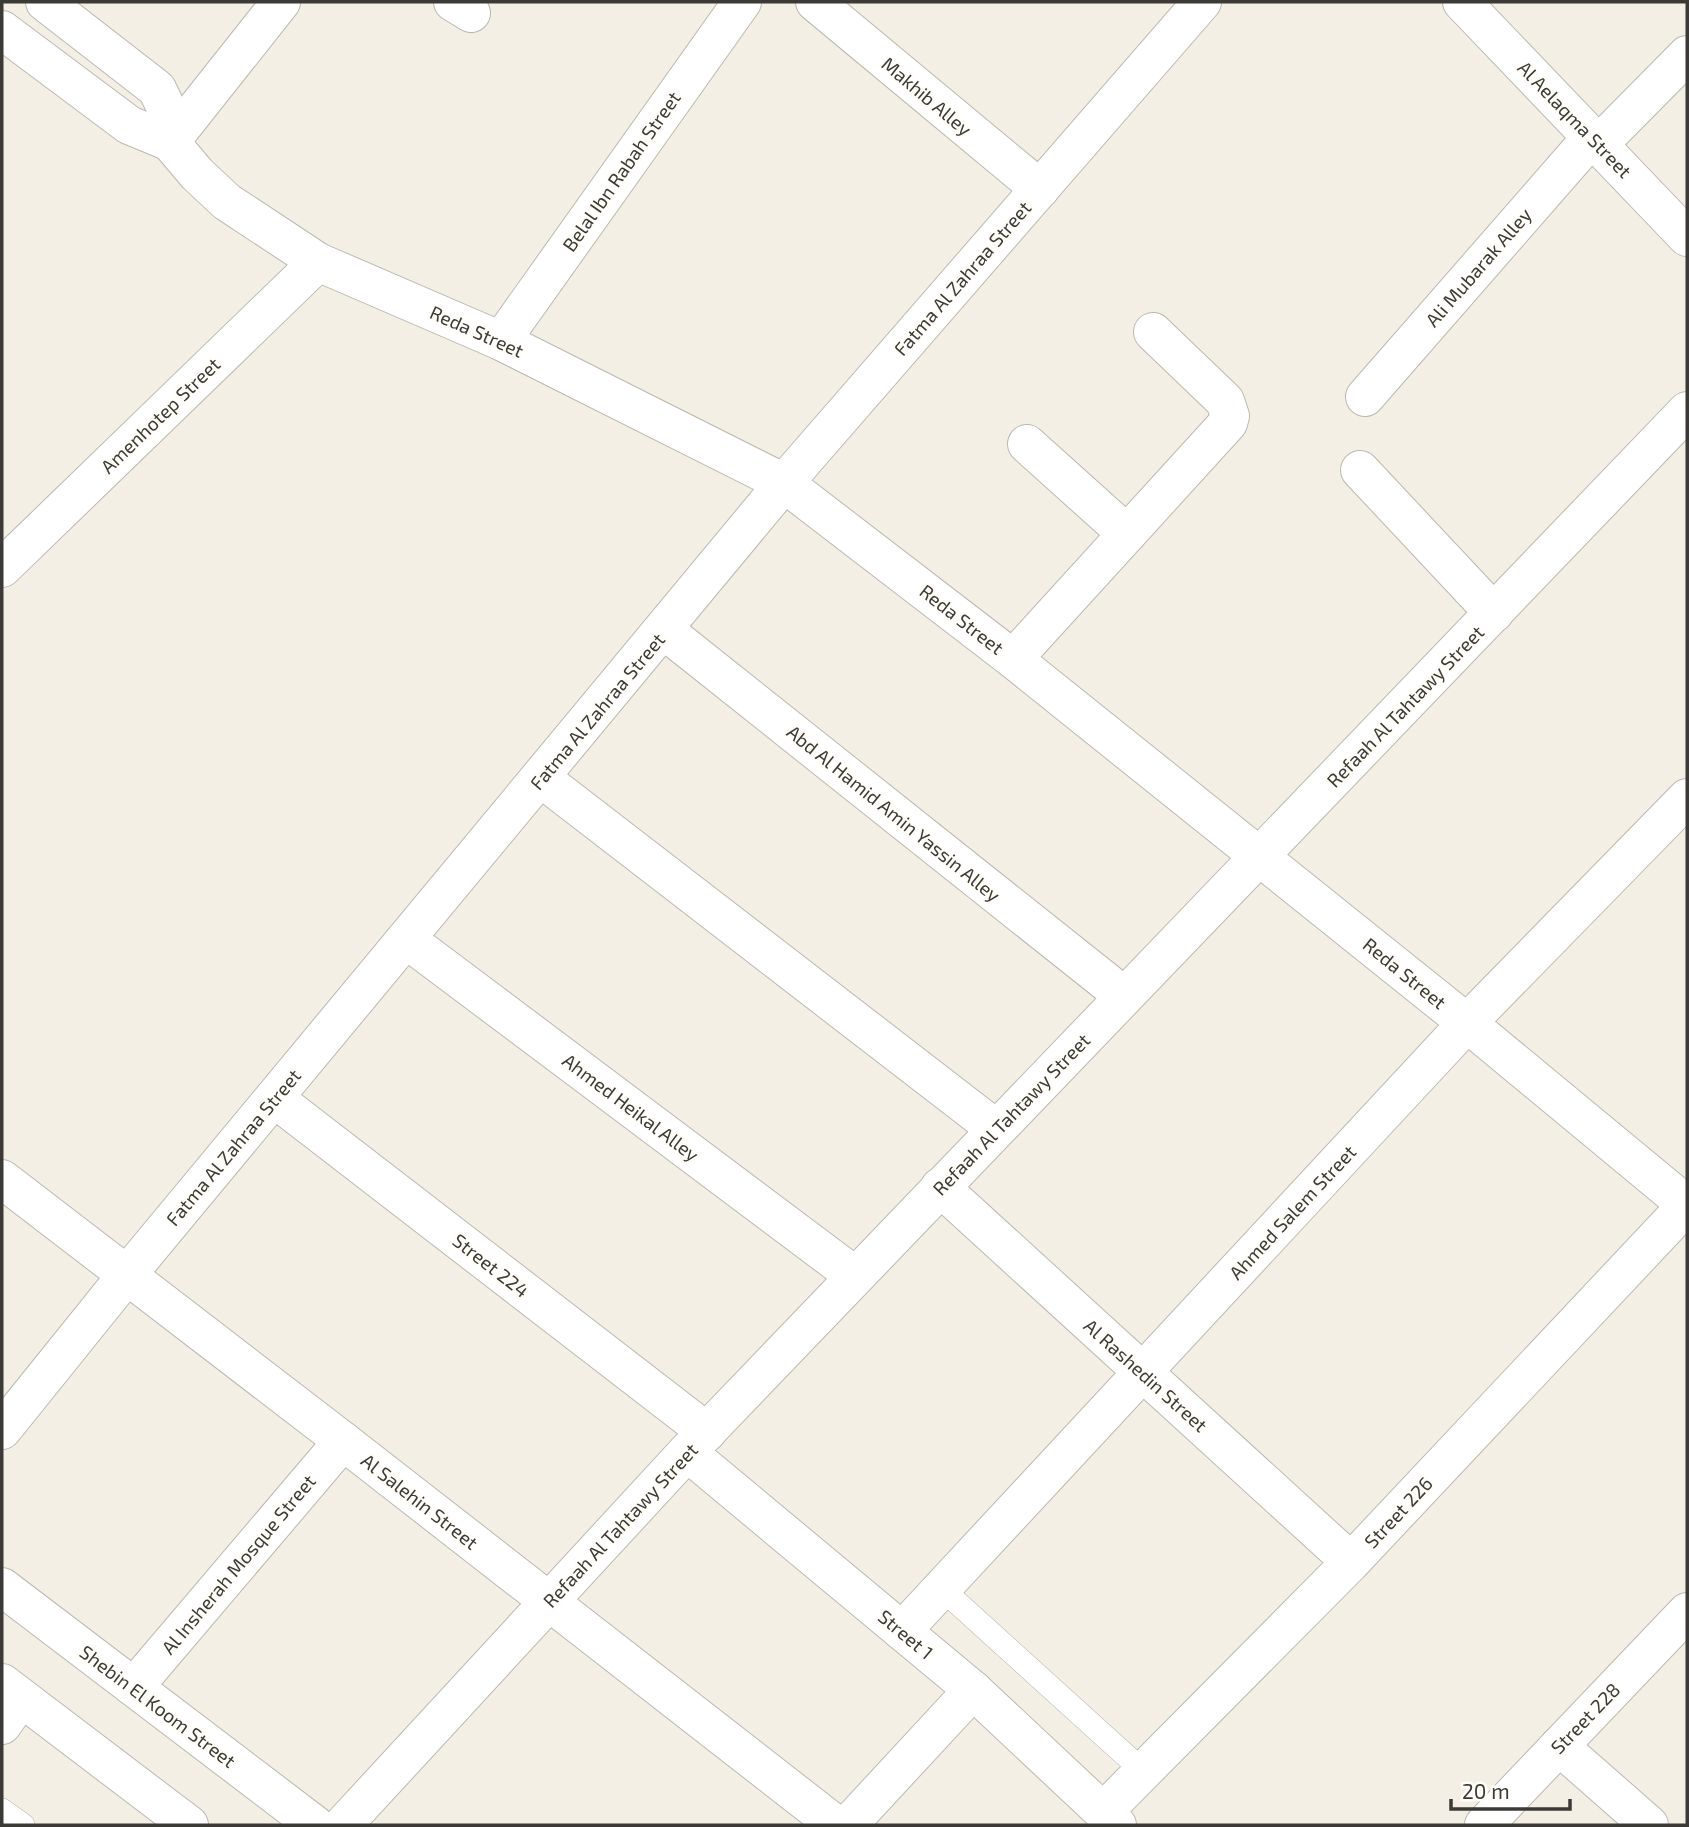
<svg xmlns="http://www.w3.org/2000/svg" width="1689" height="1827" viewBox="0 0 1689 1827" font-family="'Exo 2',sans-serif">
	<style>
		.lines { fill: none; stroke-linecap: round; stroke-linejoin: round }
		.service-casing { stroke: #bdb8af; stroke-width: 24 }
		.minor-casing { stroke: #bdb8af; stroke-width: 40 }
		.tertiary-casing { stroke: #bdb8af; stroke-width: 40 }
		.service { stroke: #fff; stroke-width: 23 }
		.minor { stroke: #fff; stroke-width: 38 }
		.tertiary { stroke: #fff; stroke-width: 38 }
		.labels { text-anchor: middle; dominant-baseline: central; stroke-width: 5; stroke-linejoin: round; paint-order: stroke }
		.street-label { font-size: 19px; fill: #3c3a36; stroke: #fffdf8 }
	</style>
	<rect width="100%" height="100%" fill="#f4efe5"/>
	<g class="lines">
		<defs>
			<g id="service">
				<polyline points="941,1588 1144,1772"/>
				<polyline points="2,1810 23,1825"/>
			</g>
			<g id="minor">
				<polyline points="453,2 471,13"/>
				<polyline points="815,2 1040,189"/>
				<polyline points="1462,2 1687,237"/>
				<polyline points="170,142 281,2"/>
				<polyline points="1599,144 1687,55"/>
				<polyline points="501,341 742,2"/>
				<polyline points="1365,397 1592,137"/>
				<polyline points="1027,444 1127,534"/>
				<polyline points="1360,470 1494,613"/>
				<polyline points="2,568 318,262"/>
				<polyline points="664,630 1124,996"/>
				<polyline points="1013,659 1228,423 1230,416 1225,401 1153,332"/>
				<polyline points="541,778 996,1129"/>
				<polyline points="406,939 855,1276"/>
				<polyline points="274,1098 707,1432"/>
				<polyline points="2,1179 343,1441 836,1825"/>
				<polyline points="940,1187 1351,1562"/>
				<polyline points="2,1430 126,1276 784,483 1202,2"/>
				<polyline points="687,1452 973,1690 1117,1825"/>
				<polyline points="902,1631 1467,1023 1687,798"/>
				<polyline points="134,1687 343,1441"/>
				<polyline points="2,1725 21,1698"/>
				<polyline points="1559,1746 1649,1825"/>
				<polyline points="1103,1812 1351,1562 1687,1205"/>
				<polyline points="343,1825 687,1452 1687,411"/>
				<polyline points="848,1825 973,1690"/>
				<polyline points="1484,1825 1687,1612"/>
			</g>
			<g id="tertiary">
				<polyline points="45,2 157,89 168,112 170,142"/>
				<polyline points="2,30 129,125 170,142 197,174 227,202 318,262 501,341 784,483 1013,659 1467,1023 1687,1205"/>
				<polyline points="2,1587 315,1825"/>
				<polyline points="2,1683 189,1825"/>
			</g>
		</defs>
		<!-- service casing -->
		<use href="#service" class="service-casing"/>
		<!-- minor casing -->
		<use href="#minor" class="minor-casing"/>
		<!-- tertiary casing -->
		<use href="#tertiary" class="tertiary-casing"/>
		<!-- service -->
		<use href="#service" class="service"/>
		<!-- minor -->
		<use href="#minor" class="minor"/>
		<!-- tertiary -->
		<use href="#tertiary" class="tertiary"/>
	</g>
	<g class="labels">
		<!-- street labels -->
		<g class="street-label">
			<text transform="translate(927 96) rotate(40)">Makhib Alley</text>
			<text transform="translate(1575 119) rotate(46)">Al Aelaqma Street</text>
			<text transform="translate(621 171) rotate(-55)">Belal Ibn Rabah Street</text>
			<text transform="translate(1478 267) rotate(-49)">Ali Mubarak Alley</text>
			<text transform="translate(962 278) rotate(-49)">Fatma Al Zahraa Street</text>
			<text transform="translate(477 331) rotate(24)">Reda Street</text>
			<text transform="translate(160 415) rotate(-44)">Amenhotep Street</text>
			<text transform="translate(962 619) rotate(38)">Reda Street</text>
			<text transform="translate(1405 706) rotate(-46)">Refaah Al Tahtawy Street</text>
			<text transform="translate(597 711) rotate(-50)">Fatma Al Zahraa Street</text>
			<text transform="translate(894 813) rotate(39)">Abd Al Hamid Amin Yassin Alley</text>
			<text transform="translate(1405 973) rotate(39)">Reda Street</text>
			<text transform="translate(631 1107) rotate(37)">Ahmed Heikal Alley</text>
			<text transform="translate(1011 1114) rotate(-46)">Refaah Al Tahtawy Street</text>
			<text transform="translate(233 1147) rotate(-50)">Fatma Al Zahraa Street</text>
			<text transform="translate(1292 1212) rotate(-47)">Ahmed Salem Street</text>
			<text transform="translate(491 1265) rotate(38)">Street 224</text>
			<text transform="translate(1146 1375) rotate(42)">Al Rashedin Street</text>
			<text transform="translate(420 1501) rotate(38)">Al Salehin Street</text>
			<text transform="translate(1398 1512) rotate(-47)">Street 226</text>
			<text transform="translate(620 1525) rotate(-47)">Refaah Al Tahtawy Street</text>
			<text transform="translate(238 1564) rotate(-50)">Al Insherah Mosque Street</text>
			<text transform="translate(906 1634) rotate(40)">Street 1</text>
			<text transform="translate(158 1706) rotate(37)">Shebin El Koom Street</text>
			<text transform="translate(1585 1718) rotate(-46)">Street 228</text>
		</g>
	</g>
	<!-- border -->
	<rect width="1689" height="1827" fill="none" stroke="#3c3a36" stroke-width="7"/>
	<!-- scale -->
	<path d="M1451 1799v10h119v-10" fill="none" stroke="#3c3a36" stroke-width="3.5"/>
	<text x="1462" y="1799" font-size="21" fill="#3c3a36" stroke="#fffdf8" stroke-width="5" paint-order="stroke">20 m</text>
</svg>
